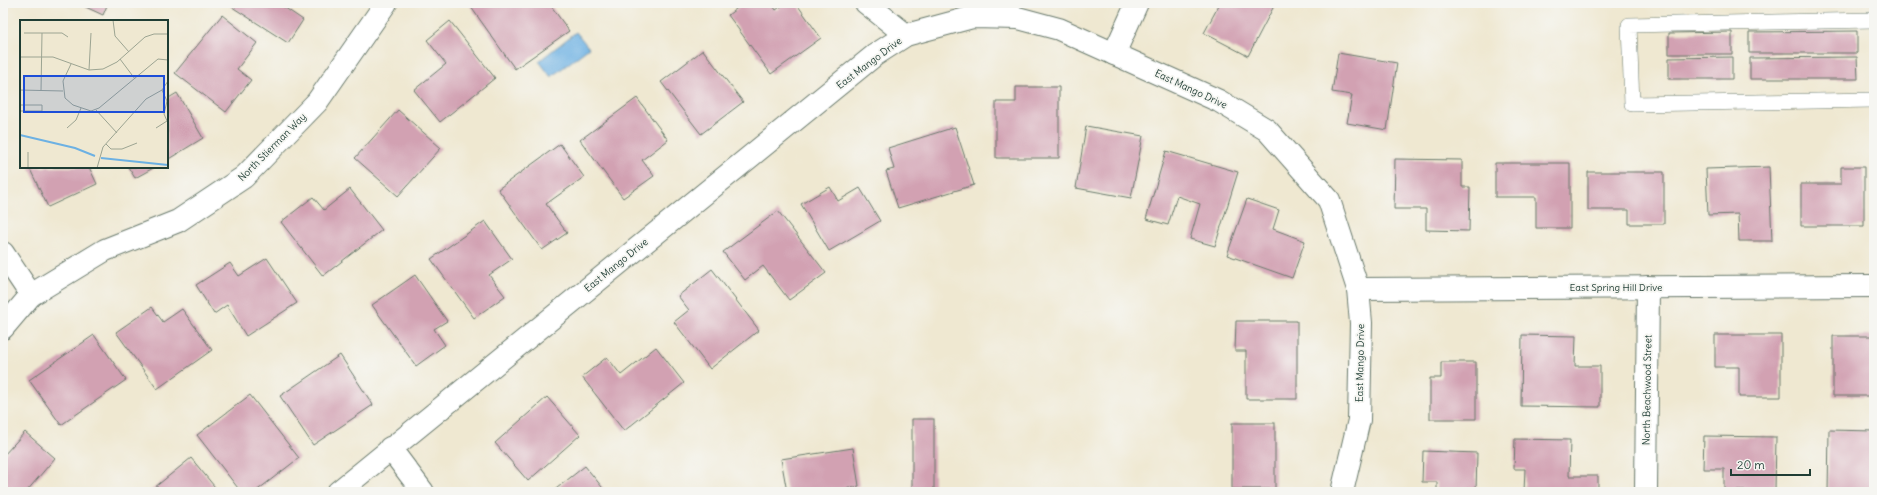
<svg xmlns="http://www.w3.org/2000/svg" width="1877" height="495" viewBox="0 0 1877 495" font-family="Delius,sans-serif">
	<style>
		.water { fill: #6db1e3; stroke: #46778c }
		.building { fill: #d2a1b2 }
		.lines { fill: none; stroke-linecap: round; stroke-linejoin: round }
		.service-casing { stroke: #68796b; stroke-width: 16 }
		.minor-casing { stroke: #68796b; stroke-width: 24 }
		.tertiary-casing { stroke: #68796b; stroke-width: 24 }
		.service { stroke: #fff; stroke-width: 15 }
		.minor { stroke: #fff; stroke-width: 22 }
		.tertiary { stroke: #fff; stroke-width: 22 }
		.labels { text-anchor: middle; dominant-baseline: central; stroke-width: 3.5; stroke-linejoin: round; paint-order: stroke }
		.street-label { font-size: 10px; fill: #1f3d34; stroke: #f6f6f2 }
		.inset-river { fill: none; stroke: #6db1e3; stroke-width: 2 }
		.inset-road { fill: none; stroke: #9ca492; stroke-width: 1 }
		.view { fill: #1d4ed8; fill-opacity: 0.15; stroke: #1d4ed8; stroke-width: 2 }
		.inset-edge { fill: none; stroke: #1f3d34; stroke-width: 2 }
	</style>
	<rect width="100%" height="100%" fill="#f6f6f2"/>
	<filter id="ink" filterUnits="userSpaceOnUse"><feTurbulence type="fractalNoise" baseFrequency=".025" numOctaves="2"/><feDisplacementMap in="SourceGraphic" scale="8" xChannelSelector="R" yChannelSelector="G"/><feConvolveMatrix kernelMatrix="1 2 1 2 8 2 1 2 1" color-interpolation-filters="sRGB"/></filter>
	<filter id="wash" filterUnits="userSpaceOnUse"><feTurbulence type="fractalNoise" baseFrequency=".012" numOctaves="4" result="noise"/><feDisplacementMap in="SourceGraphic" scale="16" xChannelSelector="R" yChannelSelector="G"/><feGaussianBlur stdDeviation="0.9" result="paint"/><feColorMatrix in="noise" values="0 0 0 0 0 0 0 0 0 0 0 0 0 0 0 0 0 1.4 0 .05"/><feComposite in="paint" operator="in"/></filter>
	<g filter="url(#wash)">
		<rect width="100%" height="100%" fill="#efe8d1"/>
		<!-- water -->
		<polygon class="water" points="576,32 589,48 551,77 539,61"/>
		<g id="blocks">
			<!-- building -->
			<g class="building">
				<polygon points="77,3 108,3 103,15"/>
				<polygon points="231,3 278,3 303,20 288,43 229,5"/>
				<polygon points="468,3 549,3 569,31 515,69"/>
				<polygon points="744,3 771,3 776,10 786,3 796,3 821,38 771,74 728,15"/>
				<polygon points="1220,3 1275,4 1248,56 1204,33"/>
				<polygon points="222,15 257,43 237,69 251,80 226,112 175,73"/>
				<polygon points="450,21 495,78 440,122 414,90 446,64 427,40"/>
				<polygon points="1857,31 1857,53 1749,53 1749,32"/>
				<polygon points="1732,32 1732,54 1669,54 1669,33"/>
				<polygon points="703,50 743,102 701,134 661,82"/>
				<polygon points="1338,53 1397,63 1387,130 1347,123 1352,95 1332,92"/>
				<polygon points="1732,57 1732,79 1669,79 1669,58"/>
				<polygon points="1857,57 1858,79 1750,79 1750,58"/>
				<polygon points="1016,87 1059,87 1059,158 996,158 996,102 1016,102"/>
				<polygon points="177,93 203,138 167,160 167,99"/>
				<polygon points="637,98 668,140 642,160 654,176 623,198 580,140"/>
				<polygon points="398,110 441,148 398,196 355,158"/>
				<polygon points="1086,126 1143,136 1131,198 1076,188"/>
				<polygon points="955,127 974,185 898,208 886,171 894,169 888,148"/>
				<polygon points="560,144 584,177 546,204 567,233 542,250 498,189"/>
				<polygon points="1166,151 1238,172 1215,246 1190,239 1200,204 1177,196 1168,225 1146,219"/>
				<polygon points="1395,159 1462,160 1462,187 1470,187 1469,231 1426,230 1426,209 1394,209"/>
				<polygon points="1495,163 1570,163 1570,228 1536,228 1536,197 1495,197"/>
				<polygon points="29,167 89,167 97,184 48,207"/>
				<polygon points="128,167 155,167 135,178"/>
				<polygon points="1769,167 1772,241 1739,241 1738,214 1708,215 1706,169"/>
				<polygon points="1841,167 1864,167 1864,226 1801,226 1801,184 1841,184"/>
				<polygon points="1588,172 1664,172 1664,224 1629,224 1629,210 1588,210"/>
				<polygon points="830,187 838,201 860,188 880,221 829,251 801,204"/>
				<polygon points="350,189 382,230 323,276 281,222 313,197 324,210"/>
				<polygon points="1247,199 1279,210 1273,229 1305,241 1292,278 1227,255"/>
				<polygon points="778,211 826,273 789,300 763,266 745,280 723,252"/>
				<polygon points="485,221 512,259 489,275 505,296 474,318 431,259"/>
				<polygon points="267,258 297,303 246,336 227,305 214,314 196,285 230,263 239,276"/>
				<polygon points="712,269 759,330 710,369 674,322 689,310 678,296"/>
				<polygon points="415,275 447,321 434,329 445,345 416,366 372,305"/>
				<polygon points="152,307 163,322 182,309 212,350 157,389 116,332"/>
				<polygon points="1236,321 1297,321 1297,399 1246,399 1246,351 1235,351"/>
				<polygon points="94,335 126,380 61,425 29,380"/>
				<polygon points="1522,335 1576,336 1575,366 1600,366 1600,407 1521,406"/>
				<polygon points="1715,335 1781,335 1781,397 1739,397 1739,367 1715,367"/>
				<polygon points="1833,336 1874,336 1872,396 1833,396"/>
				<polygon points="656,347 684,383 624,431 582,377 607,357 621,375"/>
				<polygon points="340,355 373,405 313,445 280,396"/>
				<polygon points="1441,362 1476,362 1476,419 1430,419 1430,378 1441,378"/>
				<polygon points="250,395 299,458 255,492 241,492 197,435"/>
				<polygon points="547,397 580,435 528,481 495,443"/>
				<rect x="912" y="419" width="22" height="73"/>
				<rect x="1232" y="423" width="43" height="66"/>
				<polygon points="1829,430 1874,431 1874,492 1828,492"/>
				<polygon points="25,432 55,458 26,492 3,492 3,456"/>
				<polygon points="1704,436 1776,437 1775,491 1724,491 1724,469 1703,469"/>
				<polygon points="1515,439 1570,440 1569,476 1598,476 1598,492 1524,492 1525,469 1514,469"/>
				<polygon points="853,448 859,486 830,492 787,492 781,459"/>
				<polygon points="1423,451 1477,453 1476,492 1437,492 1437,482 1422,482"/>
				<polygon points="191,458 219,492 149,492"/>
				<polygon points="585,466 606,492 552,492"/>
			</g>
		</g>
	</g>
	<g filter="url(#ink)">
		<use href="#blocks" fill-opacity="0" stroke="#68796b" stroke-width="1"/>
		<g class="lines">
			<defs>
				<polyline id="service" points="1874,20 1629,25 1632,104 1874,100"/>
				<g id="minor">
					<polyline points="866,3 906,35"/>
					<polyline points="1114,54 1137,3"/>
					<polyline points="3,253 31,295"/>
					<polyline points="1358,289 1874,286"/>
					<polyline points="390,448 423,492"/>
					<polyline points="338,492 875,55 906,35 973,17 1018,18 1059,29 1219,101 1267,130 1329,200 1358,289 1361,323 1359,420 1342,492"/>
					<polyline points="1646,492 1648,287"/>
				</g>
				<polyline id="tertiary" points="3,328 31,295 105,250 178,221 244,177 317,102 386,3"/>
			</defs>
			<!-- service casing -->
			<use href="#service" class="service-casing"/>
			<!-- minor casing -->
			<use href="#minor" class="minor-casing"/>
			<!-- tertiary casing -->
			<use href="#tertiary" class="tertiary-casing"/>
			<!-- service -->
			<use href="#service" class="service"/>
			<!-- minor -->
			<use href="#minor" class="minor"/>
			<!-- tertiary -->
			<use href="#tertiary" class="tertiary"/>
		</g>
	</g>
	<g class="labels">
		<!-- street labels -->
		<g class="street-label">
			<text transform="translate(869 63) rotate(-37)">East Mango Drive</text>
			<text transform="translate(1191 89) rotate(25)">East Mango Drive</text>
			<text transform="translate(272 147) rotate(-45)">North Stierman Way</text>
			<text transform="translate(616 265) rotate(-39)">East Mango Drive</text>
			<text x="1616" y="287">East Spring Hill Drive</text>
			<text transform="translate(1360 363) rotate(-89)">East Mango Drive</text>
			<text transform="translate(1647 390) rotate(-89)">North Beachwood Street</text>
		</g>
	</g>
	<!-- overview -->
	<g transform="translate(20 20)">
		<rect width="148" height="148" fill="#efe8d1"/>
		<path class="inset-river" d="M0,115l55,13 20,8M81,138l67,7"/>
		<path class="inset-road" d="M93,0l2,16 14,16M4,13h38l6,4M0,37h33l36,13 14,-1 14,-7 28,-25 9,-3h14M100,39l15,20M51,44l-8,17 2,17 8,7 18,6 8,-3 59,-49 10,1M69,50l2,-37M0,70l43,1M142,70l5,11 -3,13 4,9M21,71l1,-58M0,85h22v6h-22M76,90l21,23M47,108l9,-8 5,-12M136,108l11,-7M86,124l5,5h11l15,-6M8,148v-16M77,148l6,-21 43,-48 16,-9 6,-9"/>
		<path class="view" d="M4,56h140v36h-140z"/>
		<rect width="148" height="148" class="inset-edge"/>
	</g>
	<!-- margin -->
	<rect width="1877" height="495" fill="none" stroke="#f6f6f2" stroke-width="16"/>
	<!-- scale -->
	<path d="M1731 469v6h79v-6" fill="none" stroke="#1f3d34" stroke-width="2"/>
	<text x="1737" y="469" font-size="12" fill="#1f3d34" stroke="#f6f6f2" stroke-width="3" paint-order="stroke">20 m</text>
</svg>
